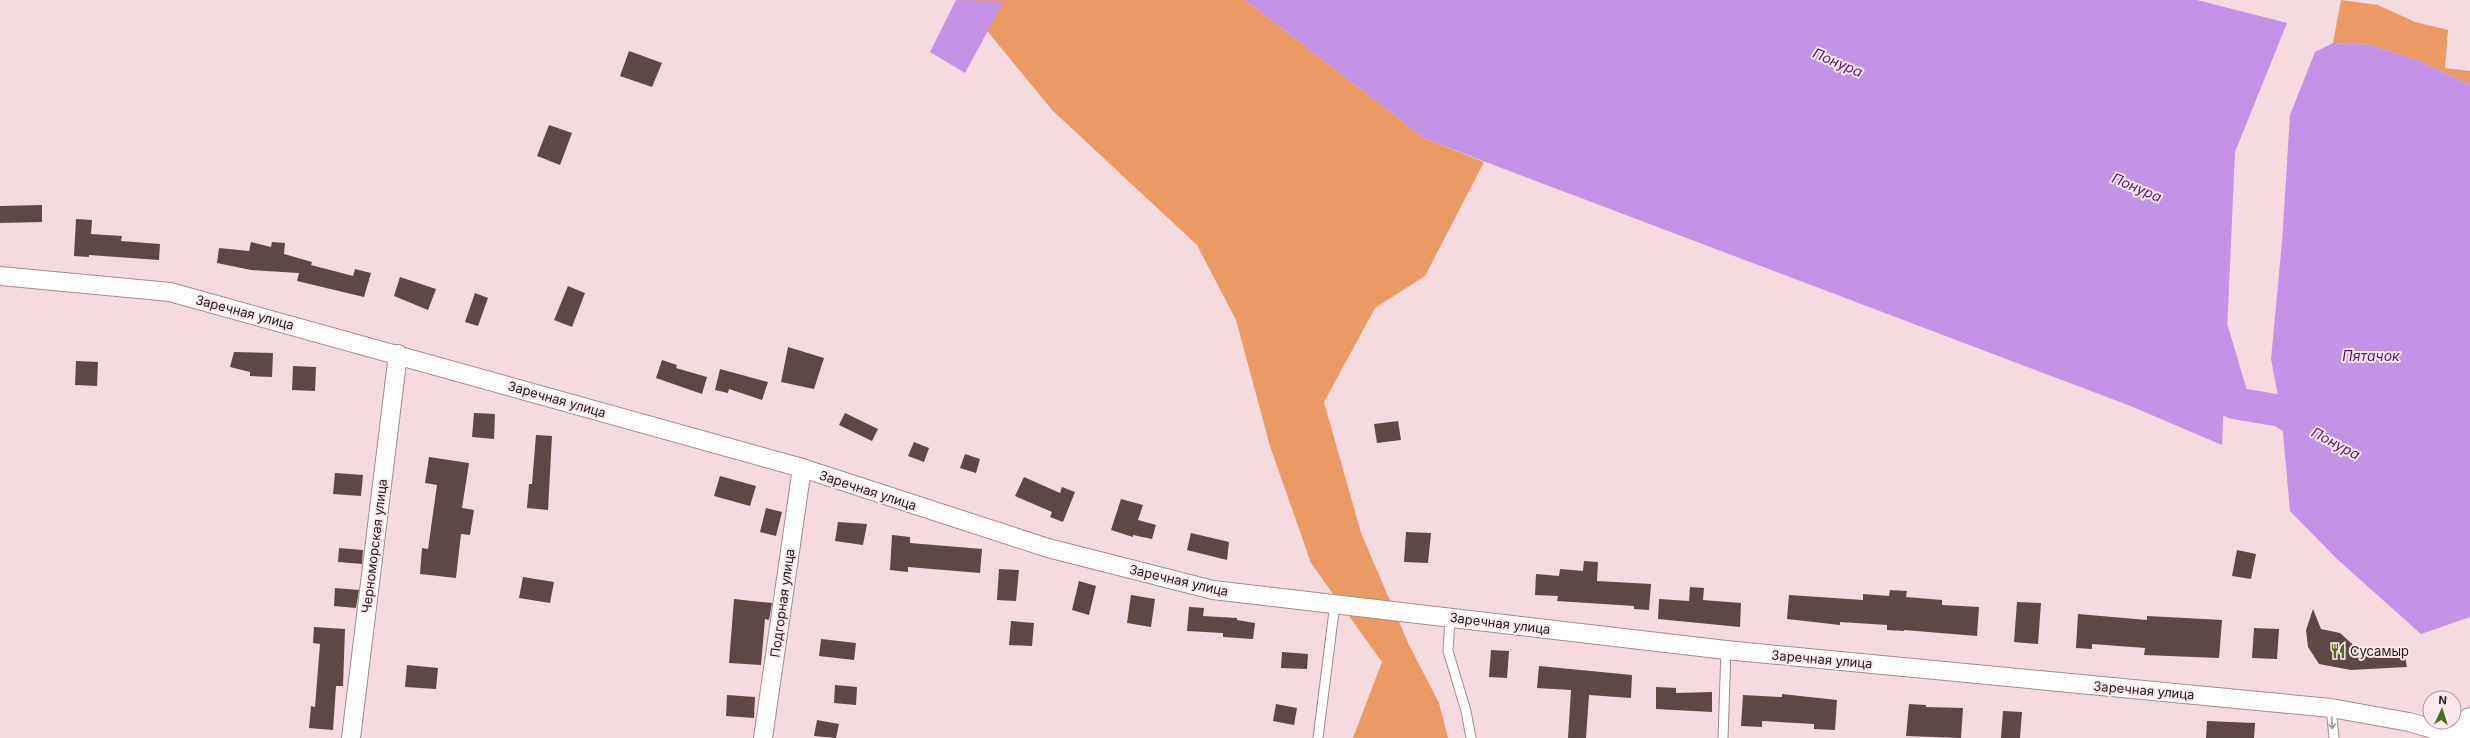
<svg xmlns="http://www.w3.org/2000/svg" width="2470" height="738" viewBox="0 0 2470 738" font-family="Inter,sans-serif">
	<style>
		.green { fill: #ec9a63 }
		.water { fill: #c492e7 }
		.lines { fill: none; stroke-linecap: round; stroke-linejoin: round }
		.river { stroke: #c492e7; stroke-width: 32 }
		.building { fill: #5e4845 }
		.service-casing { stroke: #a48b91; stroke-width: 11 }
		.minor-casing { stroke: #a48b91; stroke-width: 20 }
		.primary-casing { stroke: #a48b91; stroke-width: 24 }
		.service { stroke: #fff; stroke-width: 9 }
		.minor { stroke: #fff; stroke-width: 18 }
		.primary { stroke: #fff; stroke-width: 22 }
		.oneway { stroke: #9c9899 }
		.labels { text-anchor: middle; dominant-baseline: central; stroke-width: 4; stroke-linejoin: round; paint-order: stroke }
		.street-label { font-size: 13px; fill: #23191c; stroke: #ffe9ee }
		.poi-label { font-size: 13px; fill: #23191c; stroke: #ffe9ee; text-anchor: start }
		.water-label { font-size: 14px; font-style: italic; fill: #561478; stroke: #ffe9ee }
	</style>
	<rect width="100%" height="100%" fill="#f5dae0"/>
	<!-- green -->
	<g class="green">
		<polygon points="958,0 1245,0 1425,139 1484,162 1425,276 1375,308 1324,402 1361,533 1409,645 1439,703 1448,738 1353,738 1382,662 1311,563 1270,446 1236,320 1197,245 1052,110 970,10"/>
		<polygon points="2341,0 2378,5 2415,22 2448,30 2445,68 2470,71 2470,85 2417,60 2370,45 2333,43"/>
	</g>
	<!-- water -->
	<g class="water">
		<polygon points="956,0 1004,1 965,73 930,52"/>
		<polygon points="1245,0 2197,0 2287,23 2235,152 2222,445 2128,405 1425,139"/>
		<polygon points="2333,43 2370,45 2417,60 2470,85 2470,617 2421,634 2337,559 2290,511 2281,411 2271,359 2282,242 2290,115 2315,52"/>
	</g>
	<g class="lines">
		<!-- river -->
		<polyline class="river" points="2213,332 2234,403 2281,411 2318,434"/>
	</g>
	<!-- building -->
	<g class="building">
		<polygon points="629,51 662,63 652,87 620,76"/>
		<polygon points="549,125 572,133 560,165 537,156"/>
		<polygon points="42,205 42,222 0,223 0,206"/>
		<polygon points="76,219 92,220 91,234 122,236 121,241 160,244 159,260 89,255 89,257 74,256"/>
		<polygon points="251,242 271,247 272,242 285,243 284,254 312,262 311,265 353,276 355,269 371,273 364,297 297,281 299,273 251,270 217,263 219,248 249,251"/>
		<polygon points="400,277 436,289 428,310 394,296"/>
		<polygon points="568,286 585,293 572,327 554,320"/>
		<polygon points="475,293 488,298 478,326 465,322"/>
		<polygon points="788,347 824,358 814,389 781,382"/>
		<polygon points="234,352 273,353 272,377 250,376 250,372 230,367"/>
		<polygon points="662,360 677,365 676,368 707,377 702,394 656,378"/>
		<polygon points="76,361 98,362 97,386 75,385"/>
		<polygon points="293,366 316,367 315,391 292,390"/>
		<polygon points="720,369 768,382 762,400 729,389 728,393 715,390"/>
		<polygon points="474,413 495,414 494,439 472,437"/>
		<polygon points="845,413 878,429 872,441 839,425"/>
		<polygon points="1398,421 1401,440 1377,443 1374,424"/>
		<polygon points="536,435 552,436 548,510 527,508 529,484 532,484"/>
		<polygon points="914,442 929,448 924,462 908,456"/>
		<polygon points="965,454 980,459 976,473 960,468"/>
		<polygon points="429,457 469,463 462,508 474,510 470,535 461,534 456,578 420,574 422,548 428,549 437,485 425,483"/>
		<polygon points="335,473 363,475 361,496 333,494"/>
		<polygon points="720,476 756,486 750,506 714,496"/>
		<polygon points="1024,477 1060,493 1062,487 1075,492 1063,522 1050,517 1052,512 1015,496"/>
		<polygon points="1121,499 1143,505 1138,520 1156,525 1152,539 1133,535 1133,537 1111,530"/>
		<polygon points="766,508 782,512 776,536 760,532"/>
		<polygon points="838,522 867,524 863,545 835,541"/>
		<polygon points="1406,532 1431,533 1428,563 1404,562"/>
		<polygon points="1191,533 1229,542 1227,560 1187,550"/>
		<polygon points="892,535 910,537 910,543 982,549 980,573 908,567 908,572 890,570"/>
		<polygon points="339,548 363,550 362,564 338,562"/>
		<polygon points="2237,550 2256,554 2251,579 2232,576"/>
		<polygon points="1584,561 1598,562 1597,581 1651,584 1649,610 1634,609 1634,606 1557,601 1558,596 1535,595 1536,574 1559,576 1560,569 1583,571"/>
		<polygon points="999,569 1019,570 1016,601 997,600"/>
		<polygon points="523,577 554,582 550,603 519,598"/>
		<polygon points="1079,581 1096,586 1089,615 1072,610"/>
		<polygon points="1690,587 1704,588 1703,600 1741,603 1740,627 1658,619 1659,599 1689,601"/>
		<polygon points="335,588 359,590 356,608 334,606"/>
		<polygon points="1890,590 1907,591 1906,597 1942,600 1942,605 1979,607 1977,636 1904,630 1904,631 1887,630 1887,625 1840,622 1840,625 1787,619 1789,595 1863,600 1863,594 1889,596"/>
		<polygon points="1131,595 1155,599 1151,627 1127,623"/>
		<polygon points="734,599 772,603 769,620 765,619 761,665 729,663"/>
		<polygon points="2017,602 2041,603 2038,644 2014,642"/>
		<polygon points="1189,607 1204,608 1203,616 1237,618 1237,620 1255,623 1253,639 1223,637 1223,633 1187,631"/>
		<polygon points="2313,609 2321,629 2340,633 2360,651 2404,653 2407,667 2351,670 2319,664 2308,647 2306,630"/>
		<polygon points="2078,614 2147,620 2147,616 2222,620 2219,658 2144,655 2145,648 2092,644 2092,649 2076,648"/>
		<polygon points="1011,621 1034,623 1032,646 1009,645"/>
		<polygon points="314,627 345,629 343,686 336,686 333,730 309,728 311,706 315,707 320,644 313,643"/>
		<polygon points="2254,628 2279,629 2277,659 2252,658"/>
		<polygon points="821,639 856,643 854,660 819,656"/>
		<polygon points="1491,650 1509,651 1507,678 1489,677"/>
		<polygon points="1282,652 1308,654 1307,669 1281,668"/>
		<polygon points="407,665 438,668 436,689 405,687"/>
		<polygon points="1539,666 1632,675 1631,698 1589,695 1586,738 1568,738 1571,690 1537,688"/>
		<polygon points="835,685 857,687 856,705 834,703"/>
		<polygon points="1656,687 1676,688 1676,693 1712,692 1712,712 1656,709"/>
		<polygon points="1782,694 1837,700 1835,730 1814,729 1814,724 1762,721 1762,727 1741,726 1743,695 1782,697"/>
		<polygon points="727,695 755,697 754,718 726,716"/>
		<polygon points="1276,704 1297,708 1294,725 1273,721"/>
		<polygon points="1909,704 1926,705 1926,707 1963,708 1961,738 1906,736"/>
		<polygon points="2003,711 2022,712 2020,738 2001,738"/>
		<polygon points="817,720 839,724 836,738 814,736"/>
		<polygon points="2207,721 2255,723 2254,738 2206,738"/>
	</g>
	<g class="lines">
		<defs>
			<g id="service">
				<polyline points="1450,617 1448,651 1466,711 1471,738"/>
				<polyline points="2331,708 2334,738"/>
				<polyline points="1318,738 1335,603"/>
				<polyline points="1723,738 1726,650"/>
			</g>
			<g id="minor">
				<polyline points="0,276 170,292 802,468 1048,548 1213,590 1726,650 2331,708 2409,722 2460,737"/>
				<polyline points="351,738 398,354"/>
				<polyline points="763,738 802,468"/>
			</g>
			<polyline id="primary" points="2460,738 2470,719"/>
		</defs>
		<!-- service casing -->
		<use href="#service" class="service-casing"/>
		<!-- minor casing -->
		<use href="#minor" class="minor-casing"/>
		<!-- primary casing -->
		<use href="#primary" class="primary-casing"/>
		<!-- service -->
		<use href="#service" class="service"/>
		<!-- minor -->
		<use href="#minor" class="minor"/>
		<!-- primary -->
		<use href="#primary" class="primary"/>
	</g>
	<!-- one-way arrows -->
	<defs><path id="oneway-shaft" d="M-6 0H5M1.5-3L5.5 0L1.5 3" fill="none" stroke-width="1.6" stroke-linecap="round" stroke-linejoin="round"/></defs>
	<use class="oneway" href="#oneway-shaft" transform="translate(2332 723) rotate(86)"/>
	<!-- icons -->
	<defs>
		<symbol id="restaurant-bare" viewBox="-9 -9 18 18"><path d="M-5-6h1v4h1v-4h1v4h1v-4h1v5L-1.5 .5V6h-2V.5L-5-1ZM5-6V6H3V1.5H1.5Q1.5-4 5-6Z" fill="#4b6d24" stroke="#ffe9ee" stroke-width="2.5" paint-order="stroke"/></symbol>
	</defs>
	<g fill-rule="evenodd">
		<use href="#restaurant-bare" x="2327" y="640" width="22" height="22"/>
	</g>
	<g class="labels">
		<!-- street labels -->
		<g class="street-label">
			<text transform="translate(245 312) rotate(15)">Заречная улица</text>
			<text transform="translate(557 399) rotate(16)">Заречная улица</text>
			<text transform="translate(868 490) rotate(18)">Заречная улица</text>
			<text transform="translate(374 546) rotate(-83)">Черноморская улица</text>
			<text transform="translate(1179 580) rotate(13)">Заречная улица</text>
			<text transform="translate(782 603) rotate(-82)">Подгорная улица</text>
			<text transform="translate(1500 623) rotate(7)">Заречная улица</text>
			<text transform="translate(1822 659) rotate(5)">Заречная улица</text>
			<text transform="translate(2144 690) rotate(5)">Заречная улица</text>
		</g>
		<!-- poi labels -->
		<g class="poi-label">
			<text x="2350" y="651">Сусамыр</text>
		</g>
		<!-- water labels -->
		<g class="water-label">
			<text transform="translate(1838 62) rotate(23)">Понура</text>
			<text transform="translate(2137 187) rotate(23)">Понура</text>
			<text x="2371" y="355">Пятачок</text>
			<text transform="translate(2336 443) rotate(28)">Понура</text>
		</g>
	</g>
	<!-- north arrow -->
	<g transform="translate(2442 710) rotate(4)"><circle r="19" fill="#ffe9ee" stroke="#a7969a"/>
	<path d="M0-3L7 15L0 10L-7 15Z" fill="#4b6d24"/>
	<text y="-6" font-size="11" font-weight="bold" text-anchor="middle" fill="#23191c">N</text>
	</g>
</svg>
